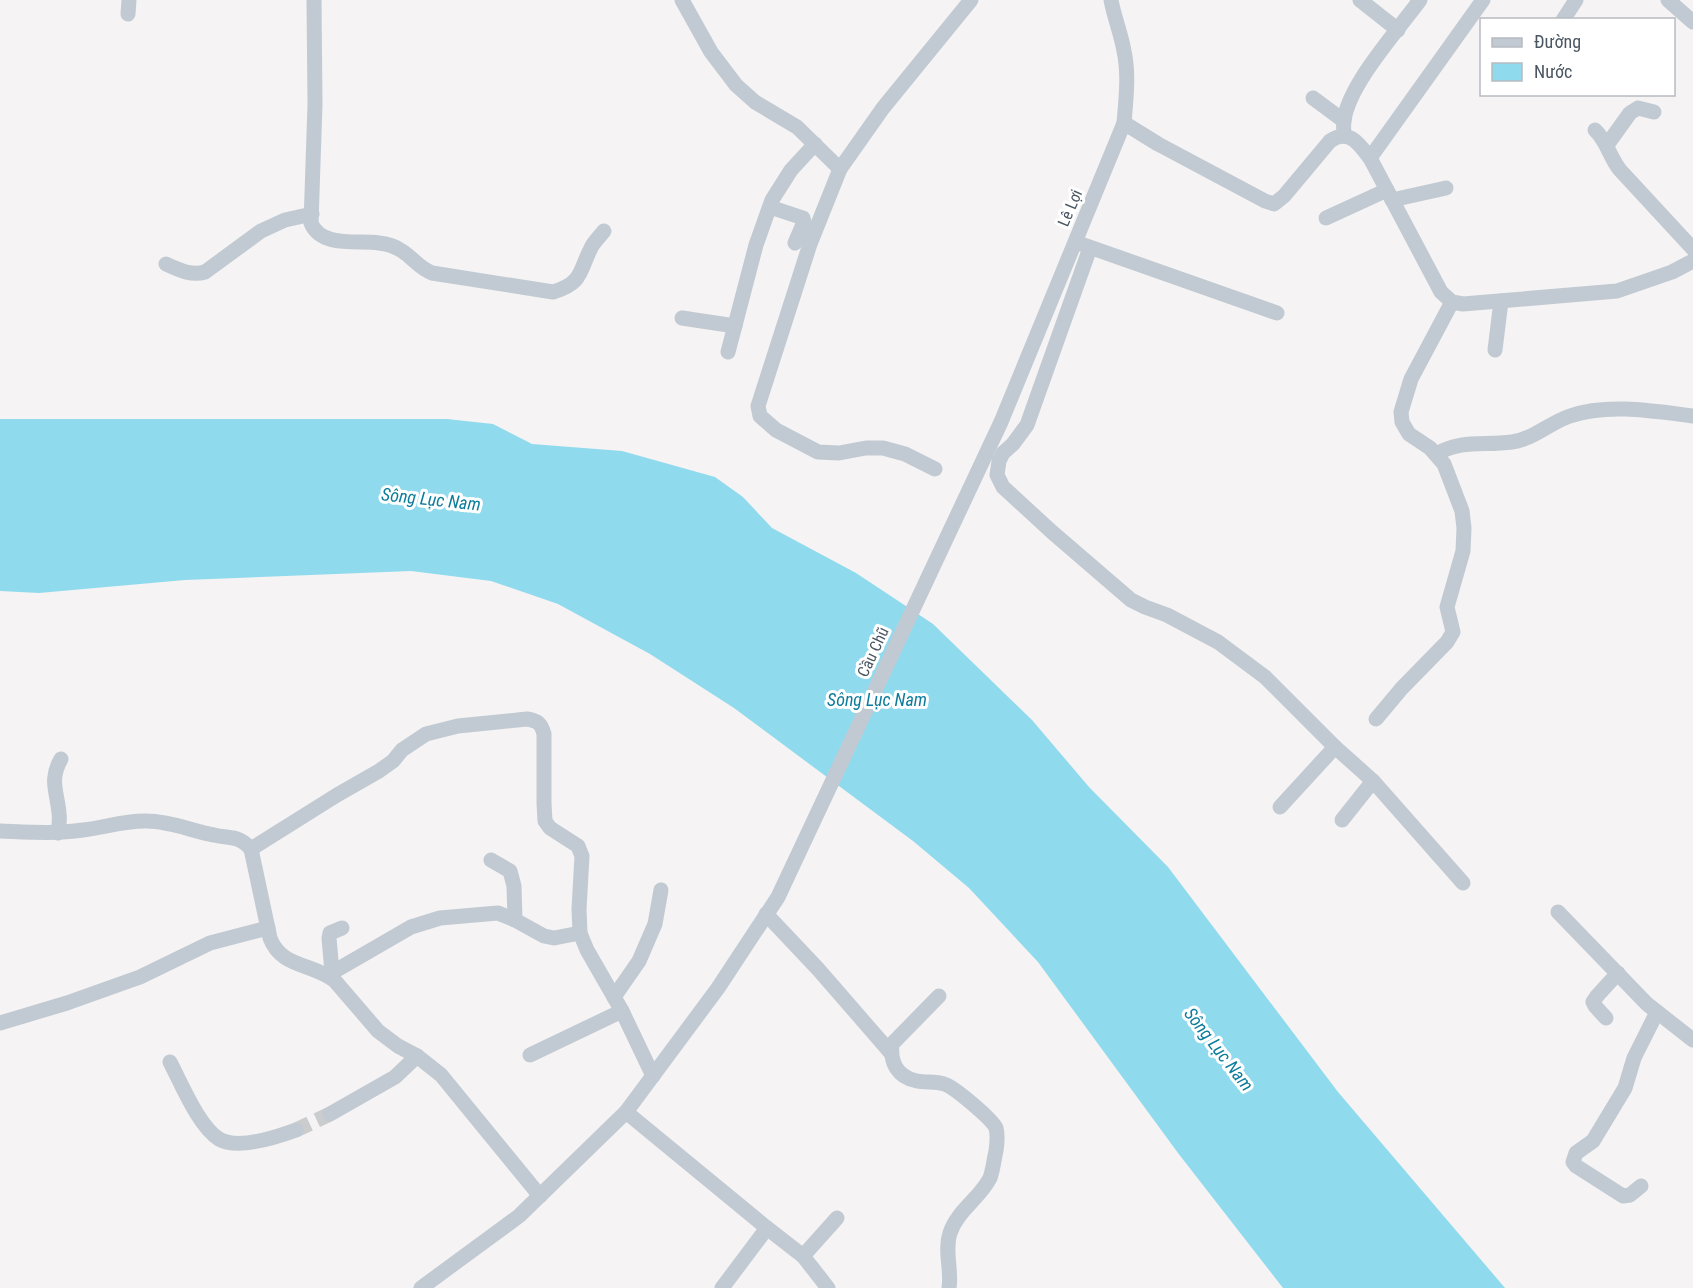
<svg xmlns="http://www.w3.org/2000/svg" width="1693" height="1288" viewBox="0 0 1693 1288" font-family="'Roboto Condensed',sans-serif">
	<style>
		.water { fill: #90daee }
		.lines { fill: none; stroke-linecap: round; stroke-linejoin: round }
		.minor-tunnel { stroke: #caccce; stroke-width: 15; stroke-dasharray: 15 8; stroke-linecap: butt }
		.minor { stroke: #c1cad2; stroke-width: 15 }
		.labels { text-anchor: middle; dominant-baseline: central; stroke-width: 6; stroke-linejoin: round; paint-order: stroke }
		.street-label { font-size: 16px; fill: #4a5661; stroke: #fff }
		.water-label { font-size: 18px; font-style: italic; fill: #0c7c9b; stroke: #fff }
	</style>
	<rect width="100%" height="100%" fill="#f5f3f3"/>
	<!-- water -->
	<polygon class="water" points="0,419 447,419 493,424 532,444 622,451 715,477 743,497 772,528 856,573 933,624 1032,720 1089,787 1168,867 1338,1092 1505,1288 1283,1288 1178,1153 1038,962 969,888 913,841 734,708 650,654 558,604 491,581 411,571 185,580 39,593 0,591"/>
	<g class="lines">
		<!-- minor-tunnel -->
		<polyline class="minor-tunnel" points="296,1130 330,1114"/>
		<!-- minor -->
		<g class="minor">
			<path d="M314,0l1,104 -4,119c10,25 47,17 68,20 8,1 16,3 23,8 11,7 17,17 30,22l121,19c31,-9 26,-22 39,-46 3,-5 8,-10 12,-15"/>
			<polyline points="682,0 711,52 736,85 755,102 797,127 840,169"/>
			<polyline points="1360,0 1398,30"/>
			<polyline points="1668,0 1693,22"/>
			<polyline points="128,14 129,0"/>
			<polyline points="1563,20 1576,0"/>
			<polyline points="1313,98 1344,121"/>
			<path d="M1124,123l34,21 107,57 9,3 10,-8 46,-55c19,-13 29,3 40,17l71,134 11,10 11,2 154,-13 55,-19 21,-11"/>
			<path d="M1595,130c12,11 15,28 25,40l73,79"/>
			<path d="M1344,136c0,-5 -1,-10 0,-15 4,-36 54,-91 76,-121"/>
			<polyline points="1607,145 1630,113 1638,108 1654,112"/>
			<polyline points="1370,158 1483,0"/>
			<polyline points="1392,200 1446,188"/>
			<polyline points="770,207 803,218 804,222 795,243"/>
			<polyline points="1326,218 1387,190"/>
			<polyline points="1081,244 1277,313"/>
			<polyline points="1090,248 1027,425 1013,444 1003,453 999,461 997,475 1003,487 1052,532 1131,600 1145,607 1167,615 1218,642 1265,677 1335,747 1373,781 1463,883"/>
			<path d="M166,264c13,6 25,12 39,8l56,-41 24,-11 27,-6"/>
			<polyline points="682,318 735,326"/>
			<polyline points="1495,350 1501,301"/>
			<polyline points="728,352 756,245 772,200 791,170 815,144"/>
			<path d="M1436,454c27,-15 47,-8 76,-12 22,-3 37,-19 58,-26 37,-13 84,-5 123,0"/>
			<polyline points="935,469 905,454 883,448 866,448 839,453 818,452 776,430 760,416 758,406 810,244 840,169 883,108 971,0"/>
			<polyline points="1376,719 1402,688 1447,642 1453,632 1447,607 1463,551 1464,528 1462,511 1444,464 1430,448 1409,434 1402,422 1401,412 1411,379 1452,302"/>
			<polyline points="1280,807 1335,747"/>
			<polyline points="1342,820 1373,781"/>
			<path d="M0,831c28,1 55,3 83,-1 21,-2 42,-10 64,-9 23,0 45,10 67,14 18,4 24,0 37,14l19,89c11,30 43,25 65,43l43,50 20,15 19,10 24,19 99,121"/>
			<path d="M58,833c1,-7 2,-14 1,-20 -2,-22 -10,-33 2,-54"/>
			<path d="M251,849l86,-54 42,-24 14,-10 9,-11 24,-16 32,-8 69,-7c11,2 14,4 17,15v69l1,18 5,7 28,18 4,10 -3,53 1,24 7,17 35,61 31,65"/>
			<polyline points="491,860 510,871 514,886 515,920"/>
			<polyline points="1558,912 1647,1004 1693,1040"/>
			<polyline points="766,914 818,969 891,1053"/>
			<polyline points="332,972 329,938 330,933 342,928"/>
			<polyline points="328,975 411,927 440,918 498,913 515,920 544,936 554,938 580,933"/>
			<path d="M939,996l-47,48c-2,18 5,33 25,37 9,2 18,0 27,3 9,2 48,35 52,44 2,7 1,16 0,23 -2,8 -3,19 -6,27 -10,20 -33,33 -40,55 -6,18 2,37 -1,55"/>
			<polyline points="614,997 639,961 655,924 661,890"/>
			<polyline points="1606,1018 1595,1006 1593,1002 1597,996 1618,973"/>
			<polyline points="0,1023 67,1003 140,977 210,943 268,928"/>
			<polyline points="530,1055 622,1011"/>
			<path d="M170,1062c11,21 29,65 49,77 19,11 58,-2 77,-9"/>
			<polyline points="626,1112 767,1228 803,1256 828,1288"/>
			<polyline points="330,1114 395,1077 417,1056"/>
			<polyline points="1641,1186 1630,1195 1623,1196 1576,1166 1573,1162 1576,1153 1593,1141 1625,1088 1634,1058 1657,1012"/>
			<polyline points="803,1256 837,1218"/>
			<path d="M421,1288l98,-72 107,-104 92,-124 60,-91 223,-475 123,-299c2,-24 5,-49 0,-72 -3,-18 -10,-34 -13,-51"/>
			<polyline points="722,1288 767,1228"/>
		</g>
	</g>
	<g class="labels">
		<!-- street labels -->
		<g class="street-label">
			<text transform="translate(1070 208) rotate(-67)">Lê Lợi</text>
			<text transform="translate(873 652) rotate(-65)">Cầu Chũ</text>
		</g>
		<!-- water labels -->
		<g class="water-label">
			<text transform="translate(431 499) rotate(6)">Sông Lục Nam</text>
			<text x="877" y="699">Sông Lục Nam</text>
			<text transform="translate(1219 1049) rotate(52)">Sông Lục Nam</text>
		</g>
	</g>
	<!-- legend -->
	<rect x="1480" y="18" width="195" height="78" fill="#ffffff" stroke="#b7bbc0" stroke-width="1.5"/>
	<rect x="1492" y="38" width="30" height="9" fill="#c1cad2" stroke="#b7bbc0" stroke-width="1.5"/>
	<text x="1534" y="48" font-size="18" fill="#4a5661">Đường</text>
	<rect x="1492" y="63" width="30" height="18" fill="#90daee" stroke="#b7bbc0" stroke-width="1.5"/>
	<text x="1534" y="78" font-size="18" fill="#4a5661">Nước</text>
</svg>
